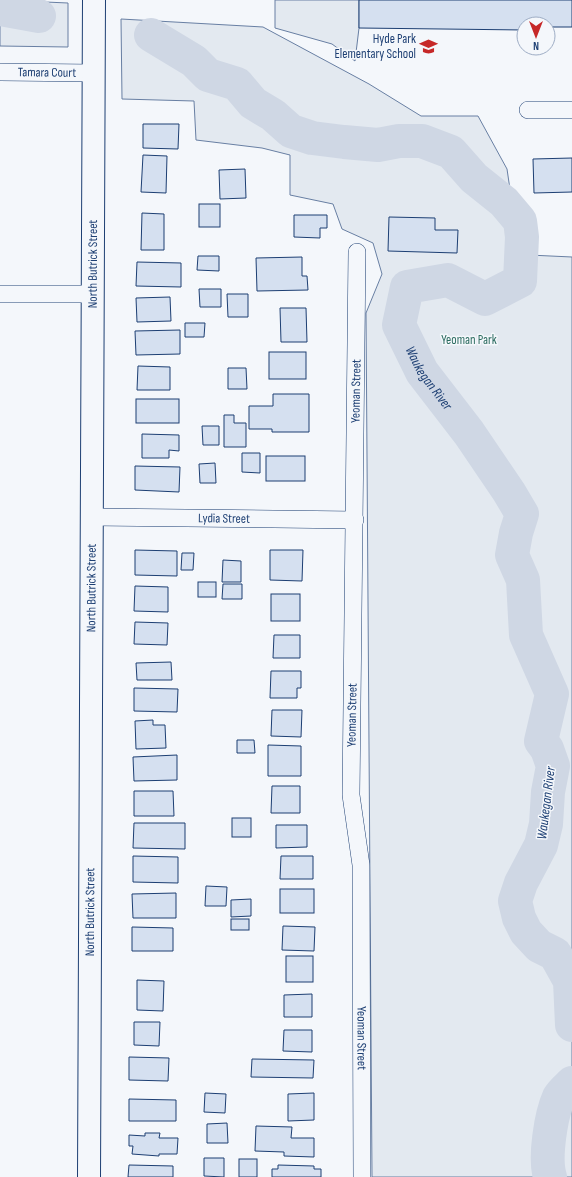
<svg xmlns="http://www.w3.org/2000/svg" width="572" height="1177" viewBox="0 0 572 1177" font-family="'Sofia Sans Condensed',sans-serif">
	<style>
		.green { fill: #e3e9f0; stroke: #687fa3 }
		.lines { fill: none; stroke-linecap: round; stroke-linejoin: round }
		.river { stroke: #cfd7e4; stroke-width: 34 }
		.building { fill: #d5e0f0; stroke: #1d3f73 }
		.street-casing { stroke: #1d3f73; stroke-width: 18 }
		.secondary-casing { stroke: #1d3f73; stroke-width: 24 }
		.street { stroke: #f4f7fb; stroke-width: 17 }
		.secondary { stroke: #f4f7fb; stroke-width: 22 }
		.labels { text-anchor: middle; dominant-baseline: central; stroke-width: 3; stroke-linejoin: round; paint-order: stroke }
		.poi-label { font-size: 13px; fill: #1d3f73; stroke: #f4f7fb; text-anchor: end }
		.street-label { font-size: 13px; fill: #1d3f73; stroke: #f4f7fb }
		.park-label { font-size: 13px; fill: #2c6c60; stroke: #f4f7fb }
		.water-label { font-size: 14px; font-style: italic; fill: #1d3f73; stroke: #f4f7fb }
	</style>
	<rect width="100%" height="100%" fill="#f4f7fb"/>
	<!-- green -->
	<g class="green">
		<polygon points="0,0 68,3 68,47 0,46"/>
		<polygon points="275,0 359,0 359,28 355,61 332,44 275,28"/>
		<polygon points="121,19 263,27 369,84 421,116 478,116 507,169 512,203 522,213 529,255 572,257 572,1177 372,1177 366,313 382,274 373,243 342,229 333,204 290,195 290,155 262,148 196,140 194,101 122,99"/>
	</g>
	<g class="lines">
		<!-- river -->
		<g class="river">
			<polyline points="0,9 39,16"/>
			<path id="s1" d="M151,35l43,26 14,14 29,9 16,19 20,12 18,16 21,7 32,4 34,3 21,-4h23l29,11 23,26 30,24 16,19 2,16 -2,44 -35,18 -37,-19 -41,7 -8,38 23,47 47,61 40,59 13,22 -6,19 -4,22 11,25 3,55 26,59 -11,47 6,8 6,17 -5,26 -2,32 -5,21 -20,38 -6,18 4,17 7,14 13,14 16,8 15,27 2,44"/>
			<path d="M550,1177c-6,-19 1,-62 9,-80 3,-5 9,-10 13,-14"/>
		</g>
	</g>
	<!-- building -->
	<g class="building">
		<polygon points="359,0 572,0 572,27 548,27 548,24 524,24 524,30 359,28"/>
		<polygon points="143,124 179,124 178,149 143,148"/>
		<polygon points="143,155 167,156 166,193 141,192"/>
		<polygon points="572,158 572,192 534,193 533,159"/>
		<polygon points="245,169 246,198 220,199 219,170"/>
		<rect x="199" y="204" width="21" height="23"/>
		<polygon points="142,213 164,214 164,250 141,250"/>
		<polygon points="294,215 327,215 327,228 320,228 320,238 294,237"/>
		<polygon points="389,217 435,218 435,230 458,230 457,253 388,251"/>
		<polygon points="198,256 219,256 219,271 197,270"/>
		<polygon points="302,257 302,276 307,276 308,290 257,291 256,258"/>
		<polygon points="137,262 181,263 181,287 136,286"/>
		<polygon points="199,289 221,289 221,307 200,307"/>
		<polygon points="227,294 248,294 248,317 228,317"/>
		<polygon points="170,297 171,321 137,322 136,298"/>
		<polygon points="280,308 306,308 307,342 281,342"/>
		<polygon points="185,323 205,323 204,337 185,337"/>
		<polygon points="180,330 180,354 136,355 135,331"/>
		<rect x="269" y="352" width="37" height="27"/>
		<polygon points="138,366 170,367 170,390 137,390"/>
		<polygon points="228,368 246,368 247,389 228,389"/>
		<polygon points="273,394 309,394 309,432 272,432 272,429 249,429 249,406 273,406"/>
		<rect x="136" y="399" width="43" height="24"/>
		<polygon points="224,415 234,415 234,423 246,423 246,447 224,447"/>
		<polygon points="202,426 219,426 219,445 203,445"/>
		<polygon points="142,434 179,435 179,451 169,450 169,458 142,458"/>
		<polygon points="242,453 260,453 260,473 242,472"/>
		<rect x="266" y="456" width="39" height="25"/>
		<polygon points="215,463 216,483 200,483 199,464"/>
		<polygon points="135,466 180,467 179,492 135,490"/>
		<polygon points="135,550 177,551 177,576 135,575"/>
		<polygon points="270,550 303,550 302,581 270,580"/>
		<polygon points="182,553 194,553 193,570 181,570"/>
		<polygon points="223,560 241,561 241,582 222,582"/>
		<rect x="198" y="582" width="18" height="15"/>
		<polygon points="223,584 242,584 242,599 222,599"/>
		<polygon points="135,586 168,587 168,612 134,611"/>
		<rect x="271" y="594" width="29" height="27"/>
		<polygon points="135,622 168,623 167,645 134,644"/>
		<polygon points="274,635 300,635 300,658 273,658"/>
		<polygon points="171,662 172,680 137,680 136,663"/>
		<polygon points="271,671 301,671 301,688 297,688 297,698 270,698"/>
		<polygon points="134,688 178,689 177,712 134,711"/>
		<polygon points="272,710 302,710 301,737 271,736"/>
		<polygon points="153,720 153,725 165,725 166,748 136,749 135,721"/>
		<polygon points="237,740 254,740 255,753 237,753"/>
		<polygon points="268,745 301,746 301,776 268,776"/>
		<polygon points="177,755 177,780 134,781 133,757"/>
		<polygon points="272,786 300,786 300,813 271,813"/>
		<polygon points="134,791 173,791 174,816 134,816"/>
		<rect x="232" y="818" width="19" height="19"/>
		<polygon points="134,823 185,823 185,849 133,848"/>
		<polygon points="276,825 307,825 307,847 276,848"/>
		<polygon points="133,856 178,857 178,883 133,882"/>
		<polygon points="281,856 313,856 313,879 280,879"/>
		<polygon points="206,886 227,887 226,906 205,906"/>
		<rect x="280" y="889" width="34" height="24"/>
		<polygon points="176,893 176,918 133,918 132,894"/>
		<polygon points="251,899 251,916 231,917 231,900"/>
		<rect x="231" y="919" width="18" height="11"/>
		<polygon points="283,926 315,927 314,951 282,950"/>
		<polygon points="132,927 173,928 173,951 132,951"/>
		<rect x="286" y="956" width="27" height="26"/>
		<polygon points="137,980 164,981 163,1011 137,1010"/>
		<polygon points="312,994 312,1017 284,1017 284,995"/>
		<polygon points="134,1022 160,1022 159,1046 134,1045"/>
		<polygon points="284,1030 312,1030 312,1052 283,1051"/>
		<polygon points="129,1057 169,1058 168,1081 129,1080"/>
		<polygon points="252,1059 314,1060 313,1078 251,1077"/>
		<polygon points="205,1093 226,1094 225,1113 204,1112"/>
		<polygon points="314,1093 314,1120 288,1121 288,1094"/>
		<polygon points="129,1099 176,1100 176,1121 129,1121"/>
		<polygon points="227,1123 228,1143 207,1143 207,1124"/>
		<polygon points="256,1126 292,1127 291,1138 314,1138 314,1157 284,1156 284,1152 255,1151"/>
		<polygon points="145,1133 160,1133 159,1138 178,1138 177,1154 159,1154 159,1156 132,1154 133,1146 129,1146 129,1135 145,1136"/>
		<polygon points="204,1158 224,1158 224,1177 204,1176"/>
		<rect x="239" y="1159" width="18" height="18"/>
		<polygon points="129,1165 173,1166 173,1177 128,1177"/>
		<polygon points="278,1165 314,1166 314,1169 321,1169 321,1177 272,1177 272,1169 278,1169"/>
	</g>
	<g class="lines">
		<defs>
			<g id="street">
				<path id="s2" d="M0,72l93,1"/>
				<polyline points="528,110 572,110"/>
				<path id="s3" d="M357,252l-6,543 10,70 1,312"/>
				<polyline points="0,294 94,294"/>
				<path id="s4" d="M93,517l262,3"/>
			</g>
			<g id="secondary">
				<path id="s5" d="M89,1177l5,-1177"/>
			</g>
		</defs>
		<!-- street casing -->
		<use href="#street" class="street-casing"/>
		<!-- secondary casing -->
		<use href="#secondary" class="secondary-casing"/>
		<!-- street -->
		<use href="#street" class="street"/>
		<!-- secondary -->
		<use href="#secondary" class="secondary"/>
	</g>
	<!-- icons -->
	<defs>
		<symbol id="school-bare" viewBox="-9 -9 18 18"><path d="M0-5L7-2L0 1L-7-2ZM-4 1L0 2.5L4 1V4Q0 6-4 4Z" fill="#c62828" stroke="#f4f7fb" stroke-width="2.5" paint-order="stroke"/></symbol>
	</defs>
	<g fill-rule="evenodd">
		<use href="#school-bare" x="416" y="34" width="25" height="25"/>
	</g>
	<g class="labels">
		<!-- poi labels -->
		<g class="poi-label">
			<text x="416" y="39">Hyde Park<tspan x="416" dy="15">Elementary School</tspan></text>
		</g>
		<!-- street labels -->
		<g class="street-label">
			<text stroke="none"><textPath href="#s2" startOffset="47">Tamara Court</textPath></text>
			<text stroke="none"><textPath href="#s5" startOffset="913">North Butrick Street</textPath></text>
			<text transform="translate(356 391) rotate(-89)">Yeoman Street</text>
			<text stroke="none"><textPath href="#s4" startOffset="131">Lydia Street</textPath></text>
			<text stroke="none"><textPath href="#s5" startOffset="589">North Butrick Street</textPath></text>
			<text transform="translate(352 715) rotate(-89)">Yeoman Street</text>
			<text stroke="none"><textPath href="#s5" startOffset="265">North Butrick Street</textPath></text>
			<text stroke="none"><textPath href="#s3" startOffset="787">Yeoman Street</textPath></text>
		</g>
		<!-- park labels -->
		<g class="park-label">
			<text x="469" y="340">Yeoman Park</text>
		</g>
		<!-- water labels -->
		<g class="water-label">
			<text stroke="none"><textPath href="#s1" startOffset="717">Waukegan River</textPath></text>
			<text transform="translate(546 803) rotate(-83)">Waukegan River</text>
		</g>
	</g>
	<!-- north arrow -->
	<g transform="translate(536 36) rotate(180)"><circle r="19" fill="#f4f7fb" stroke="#9eadc5"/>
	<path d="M0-3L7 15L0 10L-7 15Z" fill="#c62828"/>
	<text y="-6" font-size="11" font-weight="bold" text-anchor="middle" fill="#1d3f73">N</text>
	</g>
</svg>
